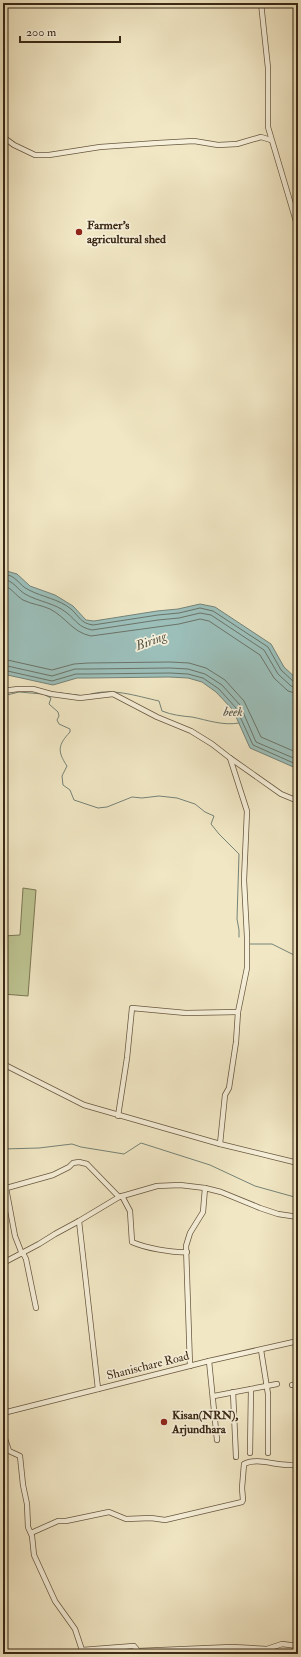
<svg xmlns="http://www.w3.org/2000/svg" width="301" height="1657" viewBox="0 0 301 1657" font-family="'IM FELL Double Pica',serif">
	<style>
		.green { fill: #bdc492; stroke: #7c7654 }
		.water { fill: #9cbfba; stroke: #758378 }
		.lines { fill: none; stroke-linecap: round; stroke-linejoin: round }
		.shore { stroke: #6b7468; stroke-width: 1 }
		.stream { stroke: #758378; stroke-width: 1 }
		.minor-casing { stroke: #685841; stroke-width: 6 }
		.minor { stroke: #f6efd9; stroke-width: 4.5 }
		.poi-dot { fill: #8f2418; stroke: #f6efd9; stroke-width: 1.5 }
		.labels { text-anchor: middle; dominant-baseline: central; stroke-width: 3.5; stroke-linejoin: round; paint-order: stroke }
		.poi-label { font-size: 12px; font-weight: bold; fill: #3a2815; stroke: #f6efd9; text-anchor: start }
		.street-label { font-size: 12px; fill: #3a2815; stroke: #f6efd9 }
		.water-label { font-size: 13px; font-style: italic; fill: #575547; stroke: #f6efd9 }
	</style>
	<rect width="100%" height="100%" fill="#f1e7c4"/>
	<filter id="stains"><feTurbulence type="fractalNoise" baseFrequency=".005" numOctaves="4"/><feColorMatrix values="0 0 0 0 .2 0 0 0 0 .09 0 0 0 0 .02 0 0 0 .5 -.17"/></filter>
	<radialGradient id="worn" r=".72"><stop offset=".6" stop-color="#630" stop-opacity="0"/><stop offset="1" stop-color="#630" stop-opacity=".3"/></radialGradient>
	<!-- green -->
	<polygon class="green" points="23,888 36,890 28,996 3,994 3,936 20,935"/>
	<!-- water -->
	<polygon class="water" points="3,570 17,574 30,586 55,595 73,606 86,620 94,621 157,611 178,609 200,604 215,607 271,644 284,667 298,680 298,769 250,748 233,710 216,692 202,682 188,678 169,677 89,678 77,678 53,685 3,674"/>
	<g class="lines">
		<!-- shore -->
		<g class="shore">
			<path d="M3,574c14,1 15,11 26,16 13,7 30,9 42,19 9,8 9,14 22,16l65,-10 21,-2 21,-5 13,3 55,36 13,23 13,12 4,1"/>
			<path d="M3,579c11,2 14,10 22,15 14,8 30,9 42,19 10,8 11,14 25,17l66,-10 21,-2 21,-5 11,2 53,35 14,24 13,12 7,2"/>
			<path d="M3,585c9,3 12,10 20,15 8,4 18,5 27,9 17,9 22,23 41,27l88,-12 21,-5 9,2 51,34 14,23 14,13 10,3"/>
			<polyline points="3,659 52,670 74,664 88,663 170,662 189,663 206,668 225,680 244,701 261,737 298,753"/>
			<polyline points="3,665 52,676 75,669 88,669 170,668 188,669 205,674 222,685 240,705 256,742 298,760"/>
			<polyline points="3,670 52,681 76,674 88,674 170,673 188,674 203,678 219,689 236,708 253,745 298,765"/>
		</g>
		<!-- stream -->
		<g class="stream">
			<polyline points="51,692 85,696"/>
			<path d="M45,695l6,3 -2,6 9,8 1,4 -2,4 2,4 11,5v3c-12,13 -13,19 -3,34l-5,10 1,9 7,5 4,10 24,8 9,-1 25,-10 10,1 17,-2 18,2 18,6 10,8 9,4 -3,8 8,10 20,20 -2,65 2,11v7"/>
			<path d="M88,695c23,-8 48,1 71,6l3,10c10,4 19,5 30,6 15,3 31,9 47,6"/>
			<polyline points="3,696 19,692 43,694"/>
			<polyline points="250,944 272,944 298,957"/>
			<polyline points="3,1149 39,1148 72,1144 81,1147 124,1154 141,1143 210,1165 255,1186 298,1198"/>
		</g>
		<defs>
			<g id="minor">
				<polyline points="261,3 268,68 268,127 298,228"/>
				<polyline points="3,137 14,145 35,155 49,155 100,147 158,143 194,141 218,145 237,144 261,137 271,140"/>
				<polyline points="3,691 18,689 33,689 51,694 80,698 113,694 157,717 191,731 212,744 230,758 281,794 298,801"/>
				<polyline points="3,1064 84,1105 220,1144 298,1163"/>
				<polyline points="118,1116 127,1058 132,1008 186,1013 238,1012"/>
				<polyline points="220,1144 225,1095 229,1088 236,1042 238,1012 247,968 247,937 244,880 247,811 230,758"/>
				<polyline points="6,1188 15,1236 22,1254"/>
				<polyline points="3,1189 53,1175 69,1167 73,1163 79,1162 87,1164 119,1197"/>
				<path d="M122,1196l8,15 2,31c13,6 41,11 55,10"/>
				<polyline points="79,1221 98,1389"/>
				<polyline points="23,1253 26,1259 36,1308"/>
				<polyline points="3,1263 39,1244 55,1234 79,1221 119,1197 157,1186 180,1185 205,1188 221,1192 260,1208 278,1214 298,1217"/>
				<polyline points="261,1350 268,1394 268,1453"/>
				<polyline points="209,1361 217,1440"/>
				<polyline points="190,1366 186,1246 190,1233 203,1212 205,1188"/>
				<polyline points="292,1385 298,1384"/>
				<polyline points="233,1392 236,1457"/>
				<polyline points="214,1396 277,1384"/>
				<polyline points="3,1413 209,1361 298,1341"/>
				<polyline points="3,1433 9,1451 20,1456 23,1485 27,1504 28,1527 32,1536 34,1555 55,1601 75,1629 82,1650"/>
				<polyline points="250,1453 251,1389"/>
				<path d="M31,1533l27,-12h8l43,-9 17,7 25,-1 14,2 77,-18 1,-2 -1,-12 2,-24c15,-8 38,5 54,0"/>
				<polyline points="83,1654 82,1650 134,1646 138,1651 232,1647 267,1649 282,1644 298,1646"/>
			</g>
		</defs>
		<!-- minor casing -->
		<use href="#minor" class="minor-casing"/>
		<!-- minor -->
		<use href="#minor" class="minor"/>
	</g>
	<!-- markers -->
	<g class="poi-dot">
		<circle cx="79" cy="232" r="4"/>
		<circle cx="164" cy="1422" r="4"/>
	</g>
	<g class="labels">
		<!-- poi labels -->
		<g class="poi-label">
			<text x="87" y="225">Farmer's<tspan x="87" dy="14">agricultural shed</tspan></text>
			<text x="172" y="1415">Kisan(NRN),<tspan x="172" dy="14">Arjundhara</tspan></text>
		</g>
		<!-- street labels -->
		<g class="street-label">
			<text transform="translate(148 1366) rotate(-14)">Shanischare Road</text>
		</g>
		<!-- water labels -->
		<g class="water-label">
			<text transform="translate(151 641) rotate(-20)">Biring</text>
			<text transform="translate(233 712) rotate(1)">beek</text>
		</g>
	</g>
	<!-- margin -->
	<rect width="301" height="1657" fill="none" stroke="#f1e7c4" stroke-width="16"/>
	<rect x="4" y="4" width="293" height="1649" fill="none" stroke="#3a2815" stroke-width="2"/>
	<rect x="8" y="8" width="285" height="1641" fill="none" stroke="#3a2815"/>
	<!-- scale -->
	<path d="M20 36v6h100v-6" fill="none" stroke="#3a2815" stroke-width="2"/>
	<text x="26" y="36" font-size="12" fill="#3a2815" stroke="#f6efd9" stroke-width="3" paint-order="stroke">200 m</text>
	<rect width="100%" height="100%" filter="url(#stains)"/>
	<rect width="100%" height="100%" fill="url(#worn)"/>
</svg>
